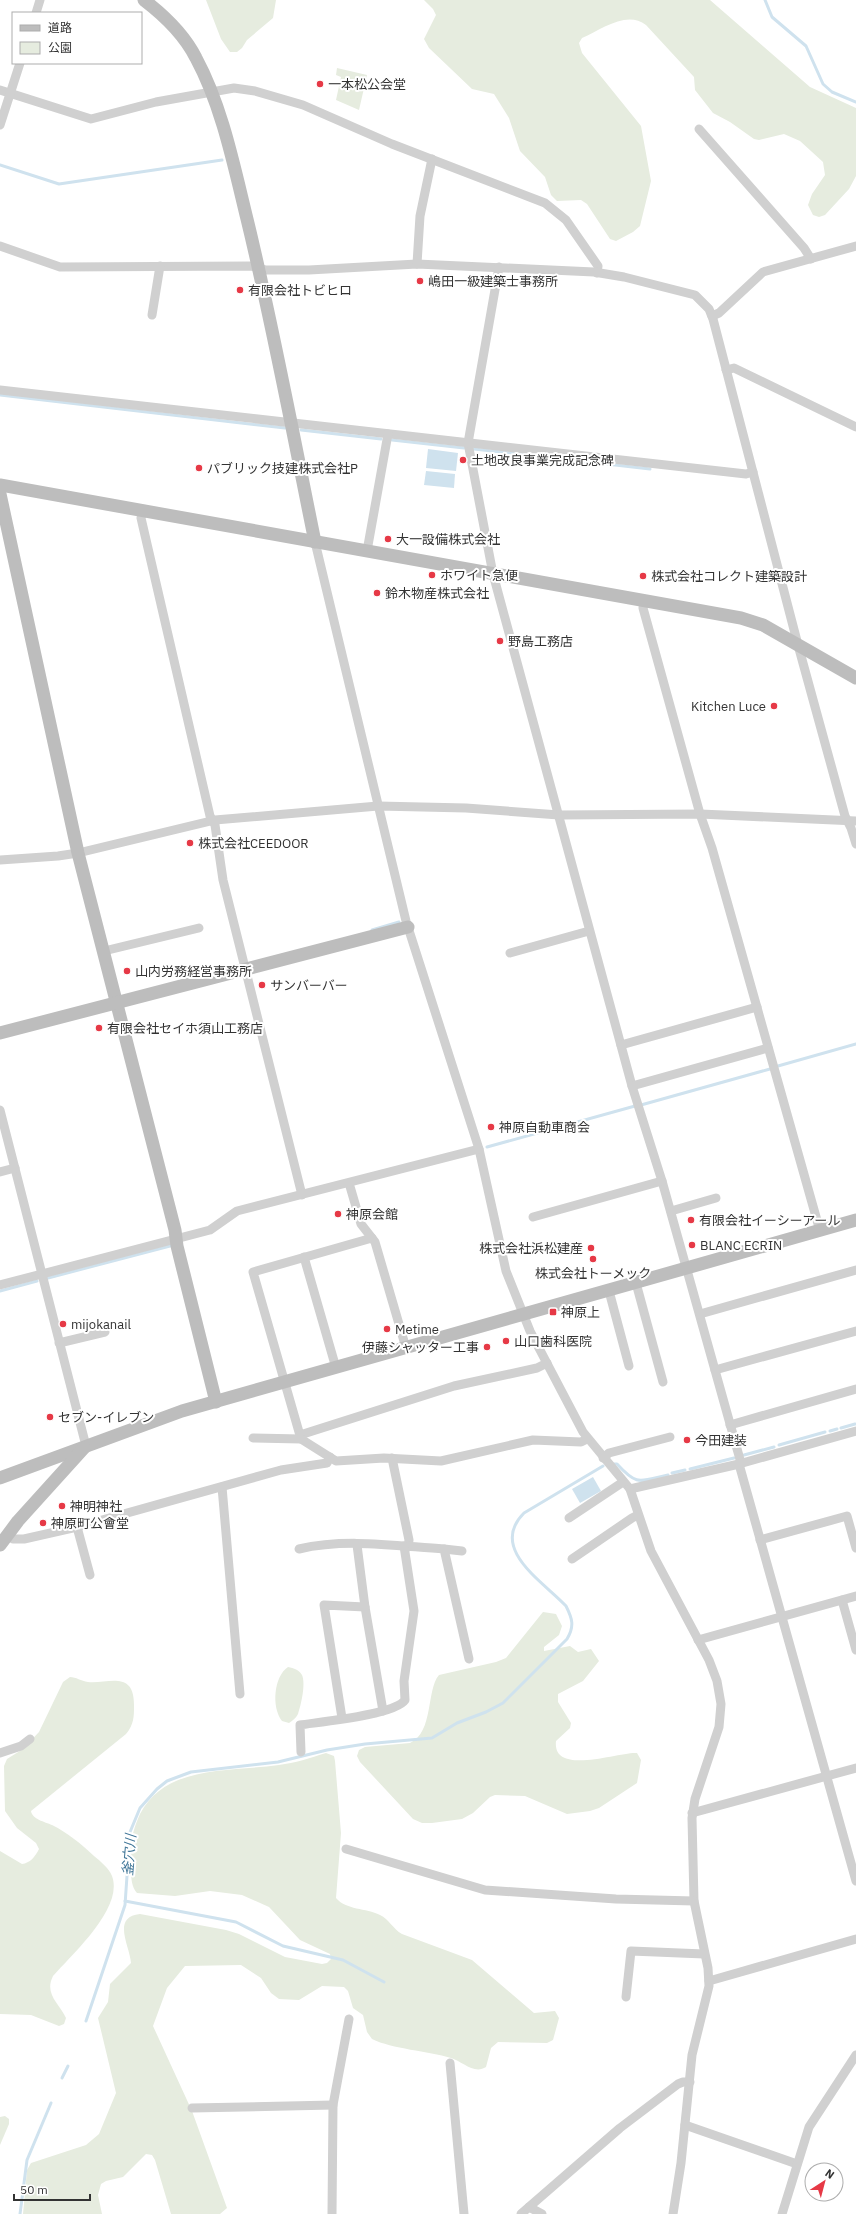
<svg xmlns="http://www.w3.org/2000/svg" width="856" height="2214" viewBox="0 0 856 2214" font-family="'IBM Plex Sans','Noto Sans JP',sans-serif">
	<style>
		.green { fill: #e6ecdf }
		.water { fill: #cfe2ee }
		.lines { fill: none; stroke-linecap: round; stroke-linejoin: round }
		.stream { stroke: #cfe2ee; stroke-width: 3 }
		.street { stroke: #d0d0d0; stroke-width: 9 }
		.secondary { stroke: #bdbdbd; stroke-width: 13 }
		.poi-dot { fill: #e63946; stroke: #fff; stroke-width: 1.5 }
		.labels { text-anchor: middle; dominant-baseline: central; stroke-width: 4; stroke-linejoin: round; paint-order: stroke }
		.poi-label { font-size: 13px; fill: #333; stroke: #fff; text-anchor: start }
		.water-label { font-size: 14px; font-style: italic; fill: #3f7597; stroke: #fff }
	</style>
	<rect width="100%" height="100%" fill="#fff"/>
	<!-- green -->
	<g class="green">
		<polygon points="206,0 276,0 273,18 247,40 242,48 237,52 230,52 221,39"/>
		<path d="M424,0h286l100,87 46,21v68l-7,13 -24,26 -6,2 -6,-2 -5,-10 4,-11 13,-19 -2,-13 -23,-21 -16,-7 -25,6 -5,-1 -24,-17 -17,-9 -18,-23 -1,-13 -48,-52c-19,-15 -44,4 -64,13l-3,5 3,10 59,73 10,55 -11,45 -7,6 -17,9 -6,-2 -23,-35 -6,-4 -24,1 -6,-6 -6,-18 -25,-26 -11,-33 -15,-24 -22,-5 -43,-41 -5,-9 12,-24 -3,-6z"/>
		<polygon points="337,68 367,75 359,110 336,100 341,77 336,75"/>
		<path d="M543,1612l13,2 6,12 -3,9 -15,12v4l26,-5 8,6 13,-3 8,12 -16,20 -25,13v8l13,21 -1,5 -14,13c-4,36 65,10 81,12l4,7 -4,23 -38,25 -9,3 -23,3 -42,-18 -30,-1 -5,2 -17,16 -11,6 -30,4h-10l-9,-4 -53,-57 -3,-6 2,-6 6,-3 45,-4c24,-11 16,-53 29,-68l57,-13 10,-4z"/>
		<path d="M288,1667c6,1 11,3 14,8 4,9 -1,30 -4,39 -2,4 -5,6 -9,9l-7,-2c-11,-14 -8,-45 6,-54z"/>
		<path d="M70,1677c6,0 11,4 18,5 20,2 46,-12 46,23 0,12 0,19 -8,29l-95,77c1,8 14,11 21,14 16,8 28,18 42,31 6,5 15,12 18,20 12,32 -40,78 -59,100 -9,18 6,27 13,42l-2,6 -5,2 -28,-11 -31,-1v-163l22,13c8,-1 13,-7 17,-15l-3,-6 -19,-15 -12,-17 -1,-45 3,-7 16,-10 16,-17 24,-50z"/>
		<path d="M326,1753l8,3 1,5 6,72 -5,65c10,12 30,10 44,17 9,4 13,14 22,19l70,26 62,53 21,-2 4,7 -6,22 -6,3 -49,-1 -7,6 -5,19c-12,8 -24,-6 -35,-9 -23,-7 -59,-9 -79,-19l-5,-7 -4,-17 -10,-7 -5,-17 -4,-4 -22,-1 -23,14 -20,-1 -8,-6 -10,-15 -20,-13 -56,1 -18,22 -14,38 39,85 35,97 -7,6h-49l-16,-54 -3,-5 -6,-1 -23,23 -17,4 -5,3 -3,11 4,19h-79l4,-44 4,-7 55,-18 13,-11 17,-41 -18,-75 10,-16 2,-18 21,-21c-1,-17 -20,-46 9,-49l86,16 13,4 46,23 37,7 5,-1 4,-4 -1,-5 -30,-14 -31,-33 -27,-12 -32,-4 -35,5 -38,-3c-9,-9 -5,-31 -6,-44 0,-12 4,-24 9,-35 26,-50 91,-42 139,-49 16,-2 31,-7 47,-12z"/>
		<polygon points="5,2116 9,2119 9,2124 0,2145 0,2117"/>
	</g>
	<!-- water -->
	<g class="water">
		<polygon points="428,449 458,453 456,471 426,468"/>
		<polygon points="426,471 455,474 454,488 424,485"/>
		<polygon points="593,1477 601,1491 580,1503 572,1489"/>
	</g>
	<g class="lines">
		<!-- stream -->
		<g class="stream">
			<polyline points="765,0 772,17 806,46 823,84 832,92 856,102"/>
			<polyline points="0,165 59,184 222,160"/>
			<polyline points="0,395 285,428"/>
			<polyline points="301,430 381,439"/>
			<polyline points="392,440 464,448"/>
			<polyline points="474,449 650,469"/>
			<polyline points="372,930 399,922"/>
			<polyline points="778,1066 856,1044"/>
			<polyline points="641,1105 770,1069"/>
			<polyline points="487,1147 635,1106"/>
			<polyline points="48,1278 170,1246"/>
			<polyline points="0,1291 37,1281"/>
			<polyline points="841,1428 855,1424"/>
			<polyline points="830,1431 837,1429"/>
			<polyline points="779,1445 825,1432"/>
			<polyline points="744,1455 774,1447"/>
			<path d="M614,1464h3c21,23 23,17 51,11"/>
			<polyline points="690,1469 734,1458"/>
			<polyline points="672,1473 685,1470"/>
			<polyline points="125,1901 236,1922 283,1946 343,1960 384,1982"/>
			<path d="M86,2021l39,-116 5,-73 10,-24 17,-19 10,-8 24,-9 87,-10 49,-12 38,-6 67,-6 25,-15 29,-11 17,-9 64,-64c8,-13 5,-21 -1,-33 -22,-24 -78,-57 -42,-93l79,-47"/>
			<polyline points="62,2078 68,2066"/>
			<polyline points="20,2214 27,2160 51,2103"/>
		</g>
		<!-- street -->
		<g class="street">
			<polyline points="36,13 40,0"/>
			<polyline points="0,90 91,119 156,102 234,88 255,91 303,105 392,144 545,203 566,220 598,266 597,273"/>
			<polyline points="0,125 20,63"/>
			<polyline points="699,129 804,248 811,259"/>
			<polyline points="0,246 60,267 251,266 266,270 309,270 417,264 594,272 624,277 695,295 709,309 713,319 798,645 845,816 851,828 856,844"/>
			<polyline points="417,264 420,216 432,159"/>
			<polyline points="499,267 468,443 493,574 632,1086 662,1181 741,1463"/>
			<polyline points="152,315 160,266"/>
			<polyline points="712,316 719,313 763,272 856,246"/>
			<polyline points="726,370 734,368 856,427"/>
			<polyline points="0,390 746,474 753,472"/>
			<polyline points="143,511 141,518 210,816 215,825 223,880 302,1195"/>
			<polyline points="315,542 406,921 479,1149 506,1271 530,1331 583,1432 630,1489 651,1551 709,1660 717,1681 721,1704 719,1727 695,1799 692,1818 694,1901 708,1968 709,1986 692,2055 681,2163 673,2214"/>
			<polyline points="367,551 388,434"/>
			<polyline points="644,601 643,608 700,814 712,848 820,1231"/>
			<polyline points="0,860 58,856 78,853 215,820 378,806 466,808 559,815 700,814 856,821"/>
			<polyline points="104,951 199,928"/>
			<polyline points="510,953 589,931"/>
			<polyline points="621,1045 757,1007"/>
			<polyline points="632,1086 768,1048"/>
			<polyline points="0,1110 86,1446"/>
			<polyline points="0,1172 15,1168"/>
			<polyline points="349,1183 361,1224 375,1242 406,1348"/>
			<polyline points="671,1211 716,1198"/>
			<polyline points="533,1217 662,1181"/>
			<polyline points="372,1238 253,1272 301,1439 336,1461 384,1458 441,1461 533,1440 581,1442 587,1439"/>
			<polyline points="304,1257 336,1368"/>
			<polyline points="636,1283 663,1382"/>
			<polyline points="0,1285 210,1230 237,1211 479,1149"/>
			<polyline points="609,1291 629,1366"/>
			<polyline points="700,1314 856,1270"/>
			<polyline points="59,1343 105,1332"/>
			<polyline points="715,1370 856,1331"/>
			<polyline points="730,1425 856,1389"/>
			<polyline points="300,1435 454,1386 537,1368 547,1363"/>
			<polyline points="253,1438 301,1439"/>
			<polyline points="392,1458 409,1540 408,1547"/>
			<polyline points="603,1458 609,1453 670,1437"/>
			<polyline points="739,1464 856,1881"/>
			<polyline points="222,1487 240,1694"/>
			<polyline points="630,1489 739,1464 856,1431"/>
			<polyline points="569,1518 623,1482"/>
			<polyline points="77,1527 90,1575"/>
			<polyline points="7,1534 13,1539 24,1539 77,1527 281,1470 327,1463 330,1457"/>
			<polyline points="760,1540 847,1516 856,1548"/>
			<polyline points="357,1545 365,1607 383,1711"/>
			<path d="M299,1549c47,-11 98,-3 145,0l25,110"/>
			<polyline points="444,1549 462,1551"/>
			<polyline points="572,1559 632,1518 638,1515"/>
			<polyline points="842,1600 856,1650"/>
			<polyline points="698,1640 856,1596"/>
			<polyline points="342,1718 324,1605 365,1607"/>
			<path d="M301,1752l-1,-27c19,-3 95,-10 105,-25l-1,-19 10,-70 -10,-65"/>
			<polyline points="0,1753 21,1746 30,1739"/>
			<polyline points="692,1813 856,1768"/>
			<polyline points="346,1849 485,1890 616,1899 694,1901"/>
			<polyline points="709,1981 856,1939"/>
			<polyline points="626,1997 631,1951 704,1954"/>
			<polyline points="450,2063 464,2214"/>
			<polyline points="192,2108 333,2105"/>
			<polyline points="685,2125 797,2164"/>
			<polyline points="529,2207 542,2214"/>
			<polyline points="332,2214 333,2105 349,2019"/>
			<polyline points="521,2214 620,2128 678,2084 683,2082 690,2082"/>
			<polyline points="782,2214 809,2127 856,2055"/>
		</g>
		<!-- secondary -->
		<g class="secondary">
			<path d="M144,0c21,16 40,34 52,58 26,48 38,108 51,161 26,107 46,215 68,323"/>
			<polyline points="0,485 741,618 763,625 856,678"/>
			<polyline points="0,494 78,853 175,1230 177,1246 216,1402"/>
			<polyline points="0,1033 408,927"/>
			<polyline points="0,1478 182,1411 856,1220"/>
			<polyline points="0,1545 18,1521 84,1448"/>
		</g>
	</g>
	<!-- markers -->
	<g class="poi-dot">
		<circle cx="320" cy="84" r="4"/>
		<circle cx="420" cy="281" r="4"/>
		<circle cx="240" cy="290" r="4"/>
		<circle cx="463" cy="460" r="4"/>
		<circle cx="199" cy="468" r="4"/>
		<circle cx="388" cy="539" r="4"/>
		<circle cx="432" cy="575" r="4"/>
		<circle cx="643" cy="576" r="4"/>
		<circle cx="377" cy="593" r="4"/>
		<circle cx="500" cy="641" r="4"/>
		<circle cx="774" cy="706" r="4"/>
		<circle cx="190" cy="843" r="4"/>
		<circle cx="127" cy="971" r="4"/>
		<circle cx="262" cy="985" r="4"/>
		<circle cx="99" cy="1028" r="4"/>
		<circle cx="491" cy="1127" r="4"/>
		<circle cx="338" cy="1214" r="4"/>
		<circle cx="691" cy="1220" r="4"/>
		<circle cx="692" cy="1245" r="4"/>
		<circle cx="591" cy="1248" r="4"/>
		<circle cx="593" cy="1259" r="4"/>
		<rect x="549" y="1308" width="8" height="8" rx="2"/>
		<circle cx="63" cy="1324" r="4"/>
		<circle cx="387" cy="1329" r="4"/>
		<circle cx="506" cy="1341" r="4"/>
		<circle cx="487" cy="1347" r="4"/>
		<circle cx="50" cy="1417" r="4"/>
		<circle cx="687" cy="1440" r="4"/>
		<circle cx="62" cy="1506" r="4"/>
		<circle cx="43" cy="1523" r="4"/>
	</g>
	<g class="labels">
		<!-- poi labels -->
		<g class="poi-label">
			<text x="328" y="84">一本松公会堂</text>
			<text x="428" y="281">嶋田一級建築士事務所</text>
			<text x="248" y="290">有限会社トビヒロ</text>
			<text x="471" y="460">土地改良事業完成記念碑</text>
			<text x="207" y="468">パブリック技建株式会社P</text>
			<text x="396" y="539">大一設備株式会社</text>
			<text x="440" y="575">ホワイト急便</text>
			<text x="651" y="576">株式会社コレクト建築設計</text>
			<text x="385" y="593">鈴木物産株式会社</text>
			<text x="508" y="641">野島工務店</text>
			<text x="766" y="706" text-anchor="end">Kitchen Luce</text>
			<text x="198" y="843">株式会社CEEDOOR</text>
			<text x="135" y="971">山内労務経営事務所</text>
			<text x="270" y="985">サンバーバー</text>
			<text x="107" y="1028">有限会社セイホ須山工務店</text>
			<text x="499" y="1127">神原自動車商会</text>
			<text x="346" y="1214">神原会館</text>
			<text x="699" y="1220">有限会社イーシーアール</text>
			<text x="700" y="1245">BLANC ECRIN</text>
			<text x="583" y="1248" text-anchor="end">株式会社浜松建産</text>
			<text x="593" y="1273" text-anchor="middle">株式会社トーメック</text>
			<text x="561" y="1312">神原上</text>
			<text x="71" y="1324">mijokanail</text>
			<text x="395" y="1329">Metime</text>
			<text x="514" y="1341">山口歯科医院</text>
			<text x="479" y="1347" text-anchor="end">伊藤シャッター工事</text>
			<text x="58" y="1417">セブン-イレブン</text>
			<text x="695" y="1440">今田建装</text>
			<text x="70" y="1506">神明神社</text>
			<text x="51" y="1523">神原町公會堂</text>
		</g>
		<!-- water labels -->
		<g class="water-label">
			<text transform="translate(129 1855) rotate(-85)">釜穴川</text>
		</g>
	</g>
	<!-- legend -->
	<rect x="12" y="12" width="130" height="52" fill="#ffffff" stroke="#adadad"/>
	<rect x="20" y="25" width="20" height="6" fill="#bdbdbd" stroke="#adadad"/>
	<text x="48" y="32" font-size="12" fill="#333333">道路</text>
	<rect x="20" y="42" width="20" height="12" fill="#e6ecdf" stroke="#adadad"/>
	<text x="48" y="52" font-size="12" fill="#333333">公園</text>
	<!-- north arrow -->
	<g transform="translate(824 2182) rotate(36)"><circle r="19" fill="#ffffff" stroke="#adadad"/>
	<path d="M0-3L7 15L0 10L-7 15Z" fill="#e63946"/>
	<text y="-6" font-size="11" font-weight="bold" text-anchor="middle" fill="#333333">N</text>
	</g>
	<!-- scale -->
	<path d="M14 2194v6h76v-6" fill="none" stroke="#333333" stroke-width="2"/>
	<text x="20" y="2194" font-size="12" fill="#333333" stroke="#ffffff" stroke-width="3" paint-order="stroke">50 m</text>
</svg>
